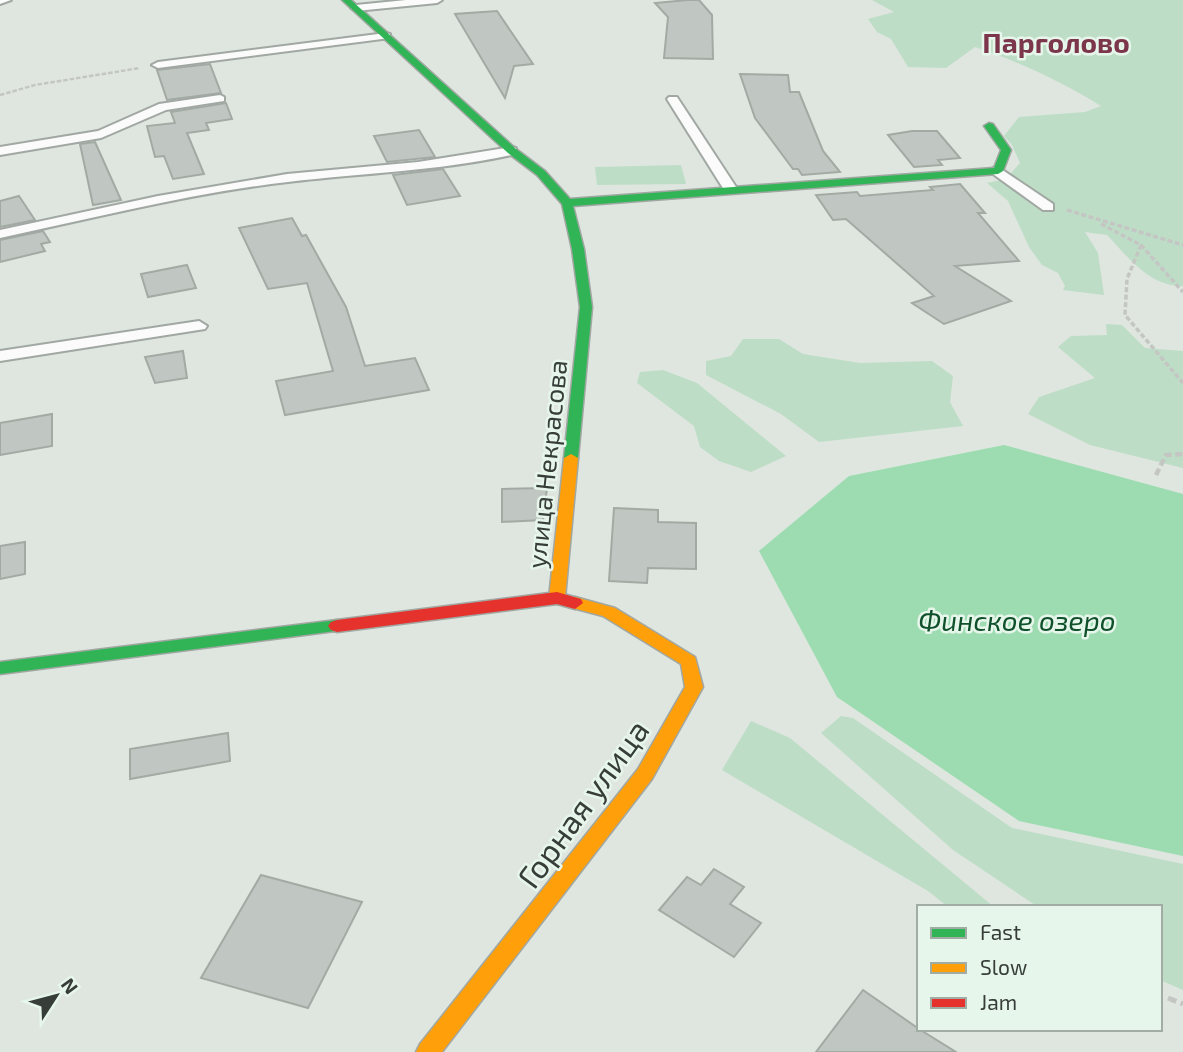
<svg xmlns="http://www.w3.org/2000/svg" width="1183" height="1052" viewBox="0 0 1183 1052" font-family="'Exo 2',sans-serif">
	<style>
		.green { fill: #beddc6 }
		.water { fill: #9ddcb1 }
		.building { fill: #c0c6c1; stroke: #a3aaa4; stroke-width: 2 }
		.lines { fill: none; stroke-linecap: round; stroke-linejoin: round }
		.lane-casing { stroke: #a1a7a2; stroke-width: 4 }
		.fast-casing { stroke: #a1a7a2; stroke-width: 3 }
		.slow-casing { stroke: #a1a7a2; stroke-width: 3 }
		.jam-casing { stroke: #a1a7a2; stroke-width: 3 }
		.path-far3 { stroke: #c4c6c4; stroke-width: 2.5; stroke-dasharray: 4.5 2; stroke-linecap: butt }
		.path-far2 { stroke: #c4c6c4; stroke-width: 3.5; stroke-dasharray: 5 2.5; stroke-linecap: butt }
		.path-far1 { stroke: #c4c6c4; stroke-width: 4.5; stroke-dasharray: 7 3.5; stroke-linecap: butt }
		.path { stroke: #c4c6c4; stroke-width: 5; stroke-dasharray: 9 4.5; stroke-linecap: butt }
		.lane { fill: #fafbfa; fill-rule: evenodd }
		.fast { fill: #30b455; fill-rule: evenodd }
		.slow { fill: #ff9f0a; fill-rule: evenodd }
		.jam { fill: #e5322d; fill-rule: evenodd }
		.labels { text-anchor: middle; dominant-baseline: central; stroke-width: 5; stroke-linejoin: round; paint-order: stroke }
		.street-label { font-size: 26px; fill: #373d39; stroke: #e7f6eb }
		.far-district-label { font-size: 28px; font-weight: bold; fill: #7c364b; stroke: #e7f6eb }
		.water-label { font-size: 28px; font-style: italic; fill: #10512c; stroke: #e7f6eb }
		.near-street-label { font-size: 32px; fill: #373d39; stroke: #e7f6eb }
	</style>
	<rect width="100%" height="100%" fill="#dee6df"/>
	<!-- green -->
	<g class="green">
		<path d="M872,0h311v286c-33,1 -55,-29 -76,-51l-22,-3 13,21 6,42 -41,-5 2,-4 -7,-13 -16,-8 -13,-18 -21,-46 -21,-18 19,-4 14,-16 -8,-18 -8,-9 15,-19 66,-5 16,-6c-41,-25 -81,-44 -126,-59l-29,21 -38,-1 -17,-28 -14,-7 -9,-13 26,-7z"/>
		<polygon points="681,165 686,184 597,185 595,167"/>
		<polygon points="1106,324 1122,325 1145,348 1183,351 1183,468 1090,445 1028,414 1039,397 1095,378 1058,347 1071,336 1107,335"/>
		<polygon points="743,339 779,339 803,354 860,363 932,361 953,376 950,402 963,426 819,442 781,414 706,375 706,361 731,356"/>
		<polygon points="663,370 697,383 786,456 751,472 719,461 700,447 694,426 637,383 640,372"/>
		<polygon points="841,716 853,718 1012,828 1183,864 1183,990 1160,980 1160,907 1038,907 953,850 821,733"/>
		<polygon points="751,721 790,738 994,907 948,907 928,891 722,770"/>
	</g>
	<!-- water -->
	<polygon class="water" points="1004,445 1183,494 1183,856 1019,821 837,697 759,551 849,476"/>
	<!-- building -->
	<g class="building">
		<polygon points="688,0 699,0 712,15 713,59 664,58 668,17 655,3"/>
		<polygon points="497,11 533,64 514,66 505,98 455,14"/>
		<polygon points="210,64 221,93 167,100 157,70"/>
		<polygon points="740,74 788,75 790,92 799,92 823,151 840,172 802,175 798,169 793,169 755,118"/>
		<polygon points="226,103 232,119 206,123 209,130 187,133 204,174 173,179 164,156 155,157 147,126 175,123 171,112"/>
		<polygon points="419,130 435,157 387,162 374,136"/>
		<polygon points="912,131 937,131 960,158 938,160 942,165 914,167 888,135"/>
		<polygon points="95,142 121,200 93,205 80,144"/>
		<polygon points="443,169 460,196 407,205 393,175"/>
		<polygon points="960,184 985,213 978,213 1019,261 955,266 1011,301 944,324 912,303 934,296 846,219 833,220 816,195 857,192 860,196 933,190 930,187"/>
		<polygon points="19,196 35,220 0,227 0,201"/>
		<polygon points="292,218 302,236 306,235 346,307 365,366 415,358 429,390 285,415 276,381 333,371 307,283 268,289 239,228"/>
		<polygon points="43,231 50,242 41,244 45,251 0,262 0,240"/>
		<polygon points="187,265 196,288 148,297 141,274"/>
		<polygon points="183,351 187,378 155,383 145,357"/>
		<polygon points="52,414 52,446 0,455 0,423"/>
		<polygon points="547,488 543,520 502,522 502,489"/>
		<polygon points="614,508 658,510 658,522 696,523 696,569 648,568 647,583 609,581"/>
		<polygon points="25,542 25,574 0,579 0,546"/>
		<polygon points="228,733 230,761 130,779 130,749"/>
		<polygon points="714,869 744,887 730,904 761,923 734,957 659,910 687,877 701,885"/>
		<polygon points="261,875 362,902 308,1008 201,978"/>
		<polygon points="863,990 919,1029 956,1052 816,1052"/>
	</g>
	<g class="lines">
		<defs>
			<g id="lane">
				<polygon points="0,0 11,0 0,4"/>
				<polygon points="406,0 442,0 437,3 356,11 351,8 356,5"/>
				<polygon points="386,33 390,34 390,38 158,68 152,65 158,62"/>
				<polygon points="220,95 224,97 224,101 166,110 101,138 0,155 0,147 98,131 159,104"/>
				<polygon points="669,97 677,97 738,190 736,193 726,193 667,99"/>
				<path d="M512,147l4,1v6c-74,17 -152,19 -228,28 -97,11 -193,36 -288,56v-8l158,-34 129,-22 131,-12z"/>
				<polygon points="998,167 1053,204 1053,210 1043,210 993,174 993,168"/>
				<polygon points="199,321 207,326 205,329 0,361 0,351"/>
			</g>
			<g id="fast">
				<polygon points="342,0 351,0 516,149 545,171 570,199 994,168 1001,150 984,126 989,123 993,124 1011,150 1003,171 998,174 573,206 584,249 592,307 578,458 571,462 564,458 580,307 572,249 562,204 537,175 508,153"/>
				<polygon points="337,620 343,622 346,626 343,630 0,674 0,662"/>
			</g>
			<g id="slow">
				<polygon points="571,454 578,458 565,598 557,604 549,598 564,458"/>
				<polygon points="575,597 615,608 695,657 703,687 652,779 442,1052 416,1052 420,1044 638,769 685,687 681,664 603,616 569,607 567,603"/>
			</g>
			<polygon id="jam" points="557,592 581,599 583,603 575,609 557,604 337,632 331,630 328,626 331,622 337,620"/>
		</defs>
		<!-- lane casing -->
		<use href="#lane" class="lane-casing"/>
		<!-- fast casing -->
		<use href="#fast" class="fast-casing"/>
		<!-- slow casing -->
		<use href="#slow" class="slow-casing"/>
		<!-- jam casing -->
		<use href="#jam" class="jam-casing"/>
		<!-- path-far3 -->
		<polyline class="path-far3" points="0,95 35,85 140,68"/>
		<!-- path-far2 -->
		<g class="path-far2">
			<polyline points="1067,210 1183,245"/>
			<polyline points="1101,224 1141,245 1183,292"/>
			<polyline points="1141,245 1127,279 1125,315 1183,383"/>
		</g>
		<!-- path-far1 -->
		<polyline class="path-far1" points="1156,475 1166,455 1183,454"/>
		<!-- path -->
		<polyline class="path" points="1168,998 1183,1004"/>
		<!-- lane -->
		<use href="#lane" class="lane"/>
		<!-- fast -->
		<use href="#fast" class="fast"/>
		<!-- slow -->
		<use href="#slow" class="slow"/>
		<!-- jam -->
		<use href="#jam" class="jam"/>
	</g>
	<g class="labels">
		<!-- street labels -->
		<g class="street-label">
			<text transform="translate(546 464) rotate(-84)">улица Некрасова</text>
		</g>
		<!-- far-district labels -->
		<g class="far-district-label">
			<text x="1056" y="42">Парголово</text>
		</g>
		<!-- water labels -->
		<g class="water-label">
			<text x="1017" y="620">Финское озеро</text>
		</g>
		<!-- near-street labels -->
		<g class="near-street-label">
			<text transform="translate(582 803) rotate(-54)">Горная улица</text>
		</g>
	</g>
	<!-- legend -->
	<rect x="917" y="905" width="245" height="126" fill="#e7f6eb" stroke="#a1aca4" stroke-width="2"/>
	<rect x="931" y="928" width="35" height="10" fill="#30b455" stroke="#a1aca4" stroke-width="2"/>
	<text x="980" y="940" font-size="21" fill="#373d39">Fast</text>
	<rect x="931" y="963" width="35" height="10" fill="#ff9f0a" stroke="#a1aca4" stroke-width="2"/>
	<text x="980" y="975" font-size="21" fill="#373d39">Slow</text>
	<rect x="931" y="998" width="35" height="10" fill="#e5322d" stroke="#a1aca4" stroke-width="2"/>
	<text x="980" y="1010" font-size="21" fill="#373d39">Jam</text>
	<!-- north arrow -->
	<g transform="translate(56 996) rotate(54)" stroke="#e7f6eb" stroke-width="5" paint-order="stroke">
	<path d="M0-5L12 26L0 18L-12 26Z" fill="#373d39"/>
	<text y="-10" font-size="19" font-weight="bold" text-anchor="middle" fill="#373d39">N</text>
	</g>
</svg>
